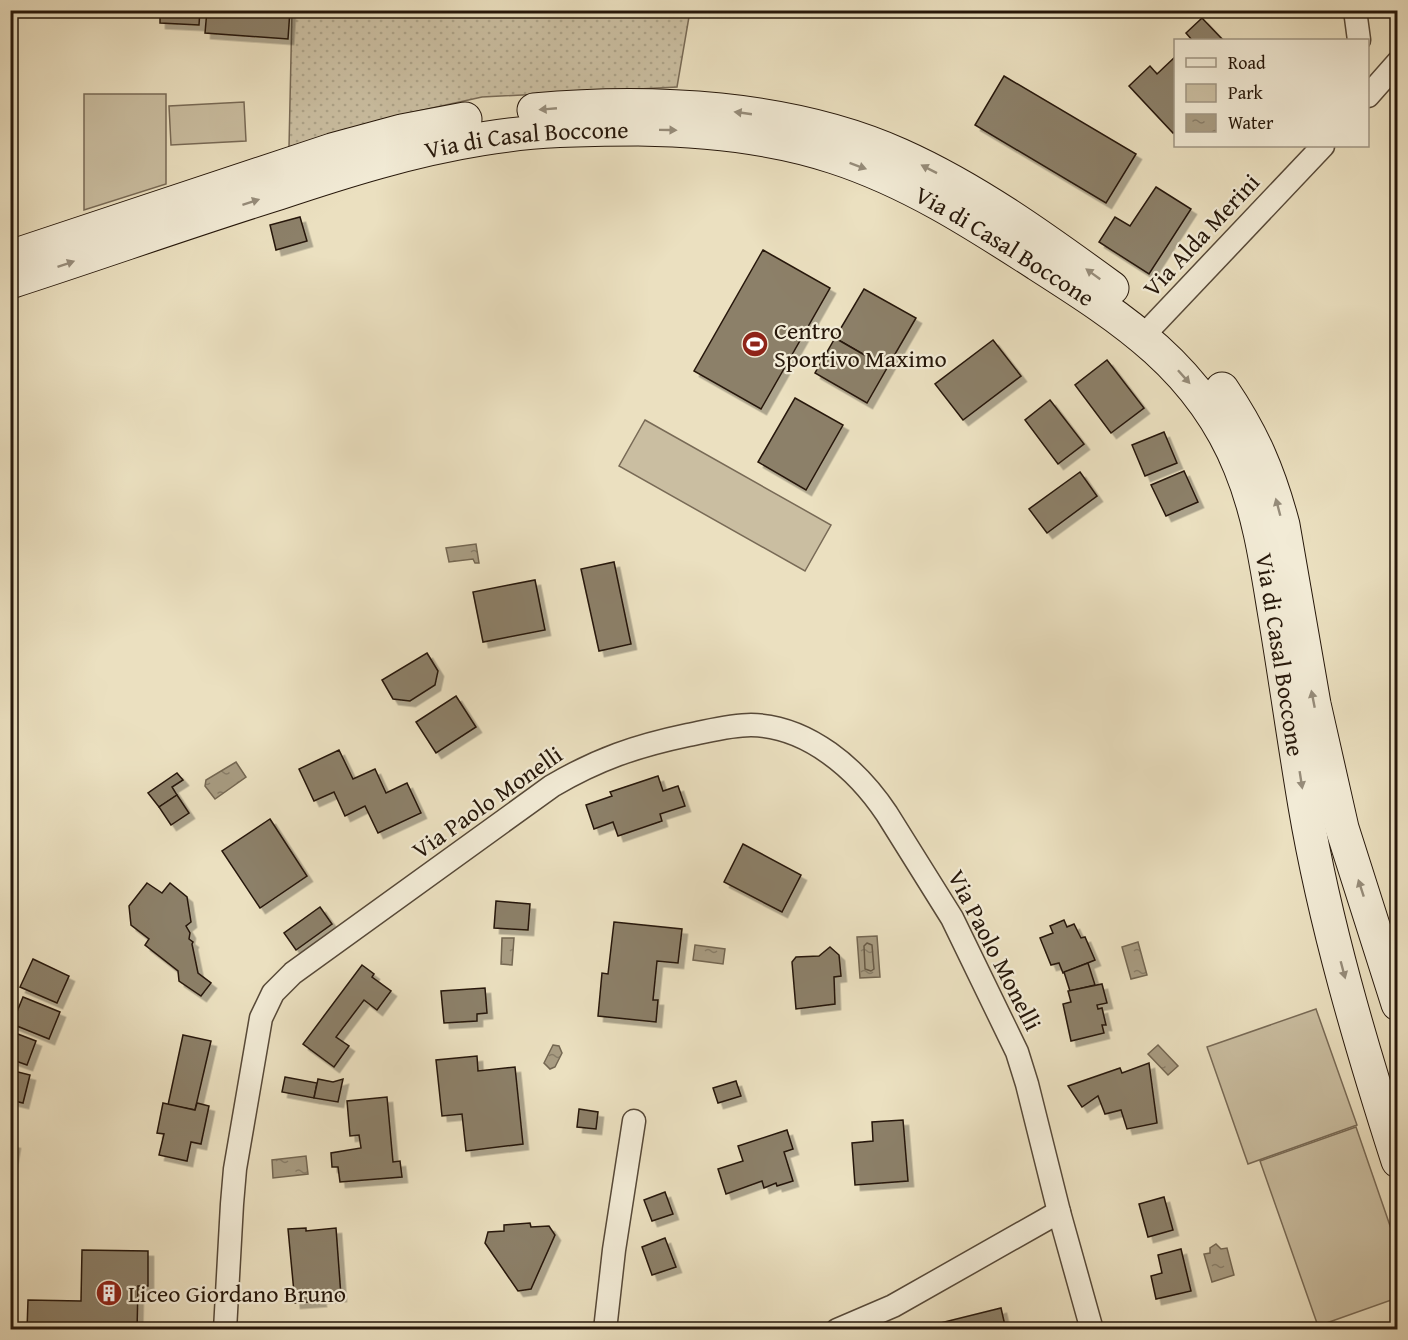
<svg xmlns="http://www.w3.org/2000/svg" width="1408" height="1340" viewBox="0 0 1408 1340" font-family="'Gentium Book Plus',serif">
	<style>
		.grass { fill: url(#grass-dots); stroke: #786a56; stroke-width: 1.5 }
		.park { fill: #cabea1; stroke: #786a56; stroke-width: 1.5 }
		.water { fill: url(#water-ripples); stroke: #746752; stroke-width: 1.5 }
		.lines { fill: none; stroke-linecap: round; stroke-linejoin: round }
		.shore { stroke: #675a46; stroke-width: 1.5 }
		.building { fill: #8c8069; stroke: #26170a; stroke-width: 1.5; filter: url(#shadow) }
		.street-casing { stroke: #574938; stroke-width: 25 }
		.secondary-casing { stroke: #26170a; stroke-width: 35 }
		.street { stroke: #f2ebd6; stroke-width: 22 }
		.secondary { stroke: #f2ebd6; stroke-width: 33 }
		.oneway { fill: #968c7a }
		.labels { text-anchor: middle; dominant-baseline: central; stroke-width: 4.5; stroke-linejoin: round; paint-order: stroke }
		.street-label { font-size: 24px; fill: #26170a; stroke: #f2ebd6 }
		.poi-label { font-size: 24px; fill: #26170a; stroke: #f2ebd6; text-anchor: start }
	</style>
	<defs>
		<pattern id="grass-dots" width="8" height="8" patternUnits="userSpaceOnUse" patternTransform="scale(1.5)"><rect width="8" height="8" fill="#cabea1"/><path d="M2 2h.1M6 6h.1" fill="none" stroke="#ada389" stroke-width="1.8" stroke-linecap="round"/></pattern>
		<pattern id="water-ripples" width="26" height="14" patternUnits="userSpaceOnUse" patternTransform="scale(1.5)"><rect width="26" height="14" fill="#a89c82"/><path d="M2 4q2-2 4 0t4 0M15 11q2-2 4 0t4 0" fill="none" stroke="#897e69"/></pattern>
		<filter id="shadow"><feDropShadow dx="5.5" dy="5.5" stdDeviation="0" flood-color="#0004"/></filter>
	</defs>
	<rect width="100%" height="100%" fill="#ebe0c0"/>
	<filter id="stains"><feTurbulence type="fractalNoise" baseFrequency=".00333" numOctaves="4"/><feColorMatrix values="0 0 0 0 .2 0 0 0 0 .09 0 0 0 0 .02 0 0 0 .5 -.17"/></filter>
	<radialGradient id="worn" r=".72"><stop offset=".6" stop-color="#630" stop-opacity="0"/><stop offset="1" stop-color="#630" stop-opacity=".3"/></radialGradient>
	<!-- grass -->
	<polygon class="grass" points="292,11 690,11 677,87 482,97 387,118 289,147"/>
	<!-- park -->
	<g class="park">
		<polygon points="84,94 166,94 166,184 84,210"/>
		<polygon points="244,102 246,141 171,145 169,106"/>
		<polygon points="645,420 831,525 805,571 619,466"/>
		<polygon points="1316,1009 1357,1125 1248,1164 1207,1047"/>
		<polygon points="1356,1127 1397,1246 1397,1298 1318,1326 1260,1161"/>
	</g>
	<!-- water -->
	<g class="water">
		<polygon points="476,544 479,563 475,563 473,559 449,562 446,548"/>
		<polygon points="236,762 246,777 215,799 205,786 206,780"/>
		<polygon points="877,936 880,977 860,978 857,937"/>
		<polygon points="502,938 514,938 512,965 501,964"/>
		<polygon points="1138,942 1147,975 1131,979 1122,947"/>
		<polygon points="695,945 725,949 723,964 693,960"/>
		<polygon points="553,1045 559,1046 562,1053 555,1067 550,1069 544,1063"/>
		<polygon points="1158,1045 1178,1066 1168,1075 1148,1054"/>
		<polygon points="306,1156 308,1174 273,1178 272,1160"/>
		<polygon points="1216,1244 1221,1249 1227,1248 1234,1275 1212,1282 1204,1254 1210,1253 1210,1248"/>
	</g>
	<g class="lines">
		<!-- shore -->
		<polygon class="shore" points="867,943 872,945 874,969 871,971 865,969 864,946"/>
	</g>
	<!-- building -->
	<g class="building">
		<polygon points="160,10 200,10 199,25 160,23"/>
		<polygon points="207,10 290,10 288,39 205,33"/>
		<polygon points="1202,18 1223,40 1192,40 1186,33"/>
		<polygon points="1176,56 1176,131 1173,133 1129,86 1150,66 1157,74"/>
		<polygon points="1004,76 1136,154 1106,203 975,125"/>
		<polygon points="1156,187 1191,209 1149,274 1099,242 1115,217 1130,226"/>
		<polygon points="300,217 307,241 276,250 270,225"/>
		<polygon points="763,250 830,288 761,409 694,371"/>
		<polygon points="864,289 916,318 887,368 835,338"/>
		<polygon points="835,338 887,368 867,403 815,373"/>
		<polygon points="993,340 1021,376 963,420 935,384"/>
		<polygon points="1107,360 1144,408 1111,433 1075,385"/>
		<polygon points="795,398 843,425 806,490 758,462"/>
		<polygon points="1050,400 1084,444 1058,464 1025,420"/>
		<polygon points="1164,432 1177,463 1145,476 1132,445"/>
		<polygon points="1184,471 1198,502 1166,516 1151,485"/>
		<polygon points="1080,472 1097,496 1047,533 1029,509"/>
		<polygon points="614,562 631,644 599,651 581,569"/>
		<polygon points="535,580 545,630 483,642 473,592"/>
		<polygon points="427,653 438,671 435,685 410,701 393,699 382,680"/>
		<polygon points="456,696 476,727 436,753 416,722"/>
		<polygon points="339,750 353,779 375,769 386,793 407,783 421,813 378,833 365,806 345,816 334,792 314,801 299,769"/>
		<polygon points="177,773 183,780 172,787 177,795 159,807 148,793"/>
		<polygon points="658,776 663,791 678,786 685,806 660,814 662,821 618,836 613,822 594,829 586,805 612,796 610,792"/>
		<polygon points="177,795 189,813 171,825 159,807"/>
		<polygon points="270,819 307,876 260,908 222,851"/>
		<polygon points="743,844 801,875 782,912 724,882"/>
		<polygon points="147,883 162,893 170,883 187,897 191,922 186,926 190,933 189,939 193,942 192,944 198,973 211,983 201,996 179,981 178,971 145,945 149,939 131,925 129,906"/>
		<polygon points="496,901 530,904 528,930 494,928"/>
		<polygon points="320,907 332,924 296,950 284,933"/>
		<polygon points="1064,920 1067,927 1074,924 1081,938 1085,937 1095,960 1063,973 1059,963 1051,965 1040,938 1053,933 1050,926"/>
		<polygon points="614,922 682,929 678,963 657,961 653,1000 658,1000 656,1022 598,1016 602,973 608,974"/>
		<polygon points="830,947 839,955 841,976 834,977 835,1004 796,1009 792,962 796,957 819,956"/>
		<polygon points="33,959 69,976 57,1003 20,987"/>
		<polygon points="1088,963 1095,985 1070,991 1064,972"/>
		<polygon points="362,965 374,974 372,977 391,991 377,1010 364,1000 336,1037 349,1046 334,1067 303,1044"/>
		<polygon points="1102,984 1107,1003 1097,1005 1098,1009 1102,1008 1106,1025 1102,1025 1104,1033 1071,1041 1063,1004 1071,1002 1068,991"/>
		<polygon points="485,988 487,1013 477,1014 477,1021 444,1023 441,991"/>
		<polygon points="23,997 60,1012 49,1039 12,1024"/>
		<polygon points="10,1031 36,1041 27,1065 10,1059"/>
		<polygon points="183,1035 211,1041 195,1110 168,1105"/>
		<polygon points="477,1056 478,1071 515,1067 523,1144 466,1151 462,1114 442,1116 436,1060"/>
		<polygon points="1149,1063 1157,1123 1127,1129 1121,1110 1105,1114 1098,1096 1082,1107 1068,1086 1120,1068 1122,1073"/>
		<polygon points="10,1070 30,1075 23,1103 10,1100"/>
		<polygon points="285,1077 317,1083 314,1098 282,1092"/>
		<polygon points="318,1079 333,1082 343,1079 338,1102 314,1098"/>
		<polygon points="736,1081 741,1096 718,1103 713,1088"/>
		<polygon points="387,1097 393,1162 400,1161 402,1177 340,1182 338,1167 332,1167 331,1153 361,1148 359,1135 350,1136 347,1101"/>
		<polygon points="163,1103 195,1110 197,1103 209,1106 201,1144 191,1142 187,1161 159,1155 164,1134 157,1133"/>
		<polygon points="579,1109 598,1112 596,1129 577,1127"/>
		<polygon points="903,1120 908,1181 855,1185 852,1143 873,1141 872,1122"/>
		<polygon points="787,1130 793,1149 784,1152 793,1181 777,1186 776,1183 764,1188 762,1181 726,1194 718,1169 743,1161 738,1146"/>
		<polygon points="10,1142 15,1143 10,1171"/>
		<polygon points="665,1192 673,1214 652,1221 644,1200"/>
		<polygon points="1164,1197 1173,1230 1148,1237 1139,1204"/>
		<polygon points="530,1223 531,1227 549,1226 555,1235 531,1289 518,1291 485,1243 488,1232 504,1231 504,1225"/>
		<polygon points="306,1228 306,1231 336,1228 341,1296 320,1298 321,1301 295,1303 288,1229"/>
		<polygon points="665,1238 676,1267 652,1275 642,1247"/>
		<polygon points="1181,1249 1191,1291 1156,1299 1151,1276 1162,1273 1158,1255"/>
		<polygon points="82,1250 148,1251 148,1286 138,1286 137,1330 99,1330 100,1324 93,1324 93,1330 27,1330 28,1300 81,1301"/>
		<polygon points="1001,1308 1006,1330 933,1330 932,1325"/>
	</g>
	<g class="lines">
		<defs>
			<g id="street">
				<polyline points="1355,10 1359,40"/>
				<polyline points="1368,96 1398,62"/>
				<polyline points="1143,336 1323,146"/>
				<path d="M225,1330l7,-126 3,-35 26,-151 12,-25 20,-20 259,-187c46,-27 84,-40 136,-51 21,-4 42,-10 63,-10 57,1 106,44 136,89l65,104 65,134 10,32 32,128 33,118"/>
				<polyline points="605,1330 614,1250 634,1121"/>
				<polyline points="837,1330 893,1306 1059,1212"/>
			</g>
			<g id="secondary">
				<path d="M534,110c117,-11 257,-4 366,45 76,34 145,84 212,133"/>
				<polyline points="10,257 332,150 402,131 465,119"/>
				<path id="s1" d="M10,282c90,-29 179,-61 269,-89 66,-22 133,-43 202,-54 52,-9 104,-10 157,-10 66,1 133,7 196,28 74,24 138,65 203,107 86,55 163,104 203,203 19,46 26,94 34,143 11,65 20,131 31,196 20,118 56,240 93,355"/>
				<path d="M1222,389c31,46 47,83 61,136l31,179 28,124 56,176"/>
			</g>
		</defs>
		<!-- street casing -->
		<use href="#street" class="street-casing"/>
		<!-- secondary casing -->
		<use href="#secondary" class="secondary-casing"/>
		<!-- street -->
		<use href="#street" class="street"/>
		<!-- secondary -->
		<use href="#secondary" class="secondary"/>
	</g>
	<!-- one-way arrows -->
	<defs><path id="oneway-solid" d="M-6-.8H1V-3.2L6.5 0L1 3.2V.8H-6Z" transform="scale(1.5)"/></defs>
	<g class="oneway">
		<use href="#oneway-solid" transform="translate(548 109) rotate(175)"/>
		<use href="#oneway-solid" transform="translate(743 113) rotate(-172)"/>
		<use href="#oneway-solid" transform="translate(668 130) rotate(1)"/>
		<use href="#oneway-solid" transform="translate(858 166) rotate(20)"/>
		<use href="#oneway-solid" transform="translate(929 169) rotate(-153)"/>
		<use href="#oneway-solid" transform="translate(251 202) rotate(-18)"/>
		<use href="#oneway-solid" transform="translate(66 264) rotate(-19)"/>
		<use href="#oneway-solid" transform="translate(1093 274) rotate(-144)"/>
		<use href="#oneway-solid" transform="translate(1184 377) rotate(48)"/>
		<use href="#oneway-solid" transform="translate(1278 507) rotate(-105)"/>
		<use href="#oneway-solid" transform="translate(1313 699) rotate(-101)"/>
		<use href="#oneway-solid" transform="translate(1301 780) rotate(81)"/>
		<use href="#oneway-solid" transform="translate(1361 888) rotate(-108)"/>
		<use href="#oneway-solid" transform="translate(1343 970) rotate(75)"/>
	</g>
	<!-- icons -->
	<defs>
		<symbol id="stadium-disc" viewBox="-11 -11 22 22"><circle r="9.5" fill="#8f2418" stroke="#f2ebd6"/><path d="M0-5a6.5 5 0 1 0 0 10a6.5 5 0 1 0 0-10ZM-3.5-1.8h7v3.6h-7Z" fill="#fff"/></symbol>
		<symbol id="building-disc" viewBox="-11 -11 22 22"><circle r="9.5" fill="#8f2418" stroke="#f2ebd6"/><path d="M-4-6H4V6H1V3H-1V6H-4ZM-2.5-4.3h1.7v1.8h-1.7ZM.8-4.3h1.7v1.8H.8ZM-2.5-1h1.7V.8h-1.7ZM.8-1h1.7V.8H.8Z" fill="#fff"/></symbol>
	</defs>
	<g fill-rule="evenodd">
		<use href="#stadium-disc" x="740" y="329" width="30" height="30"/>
		<use href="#building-disc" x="94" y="1278" width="30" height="30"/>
	</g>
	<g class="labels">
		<!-- street labels -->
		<g class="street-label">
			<text stroke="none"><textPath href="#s1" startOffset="538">Via di Casal Boccone</textPath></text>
			<text transform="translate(1201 235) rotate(-47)">Via Alda Merini</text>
			<text stroke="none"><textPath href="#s1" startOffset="1042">Via di Casal Boccone</textPath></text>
			<text stroke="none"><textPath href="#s1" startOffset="1564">Via di Casal Boccone</textPath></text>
			<text transform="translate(487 802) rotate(-35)">Via Paolo Monelli</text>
			<text transform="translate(995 950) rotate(63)">Via Paolo Monelli</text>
		</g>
		<!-- poi labels -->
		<g class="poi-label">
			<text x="774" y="330">Centro<tspan x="774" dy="28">Sportivo Maximo</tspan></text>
			<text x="128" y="1293">Liceo Giordano Bruno</text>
		</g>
	</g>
	<!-- margin -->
	<rect width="1408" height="1340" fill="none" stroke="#ebe0c0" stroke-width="36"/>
	<rect x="12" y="12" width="1384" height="1316" fill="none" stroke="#26170a" stroke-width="3"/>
	<rect x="18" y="18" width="1372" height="1304" fill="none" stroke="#26170a" stroke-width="1.5"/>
	<!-- legend -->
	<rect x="1174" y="39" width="195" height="108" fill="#f2ebd6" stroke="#a09684" stroke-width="1.5"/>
	<rect x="1186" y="58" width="30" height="9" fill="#f2ebd6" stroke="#a09684" stroke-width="1.5"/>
	<text x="1228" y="69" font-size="18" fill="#26170a">Road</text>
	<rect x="1186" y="84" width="30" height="18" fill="#cabea1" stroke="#a09684" stroke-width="1.5"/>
	<text x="1228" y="99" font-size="18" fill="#26170a">Park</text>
	<rect x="1186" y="114" width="30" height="18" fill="url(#water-ripples)" stroke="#a09684" stroke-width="1.5"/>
	<text x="1228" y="129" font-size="18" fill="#26170a">Water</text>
	<rect width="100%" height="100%" filter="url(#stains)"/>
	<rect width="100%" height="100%" fill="url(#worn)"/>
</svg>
